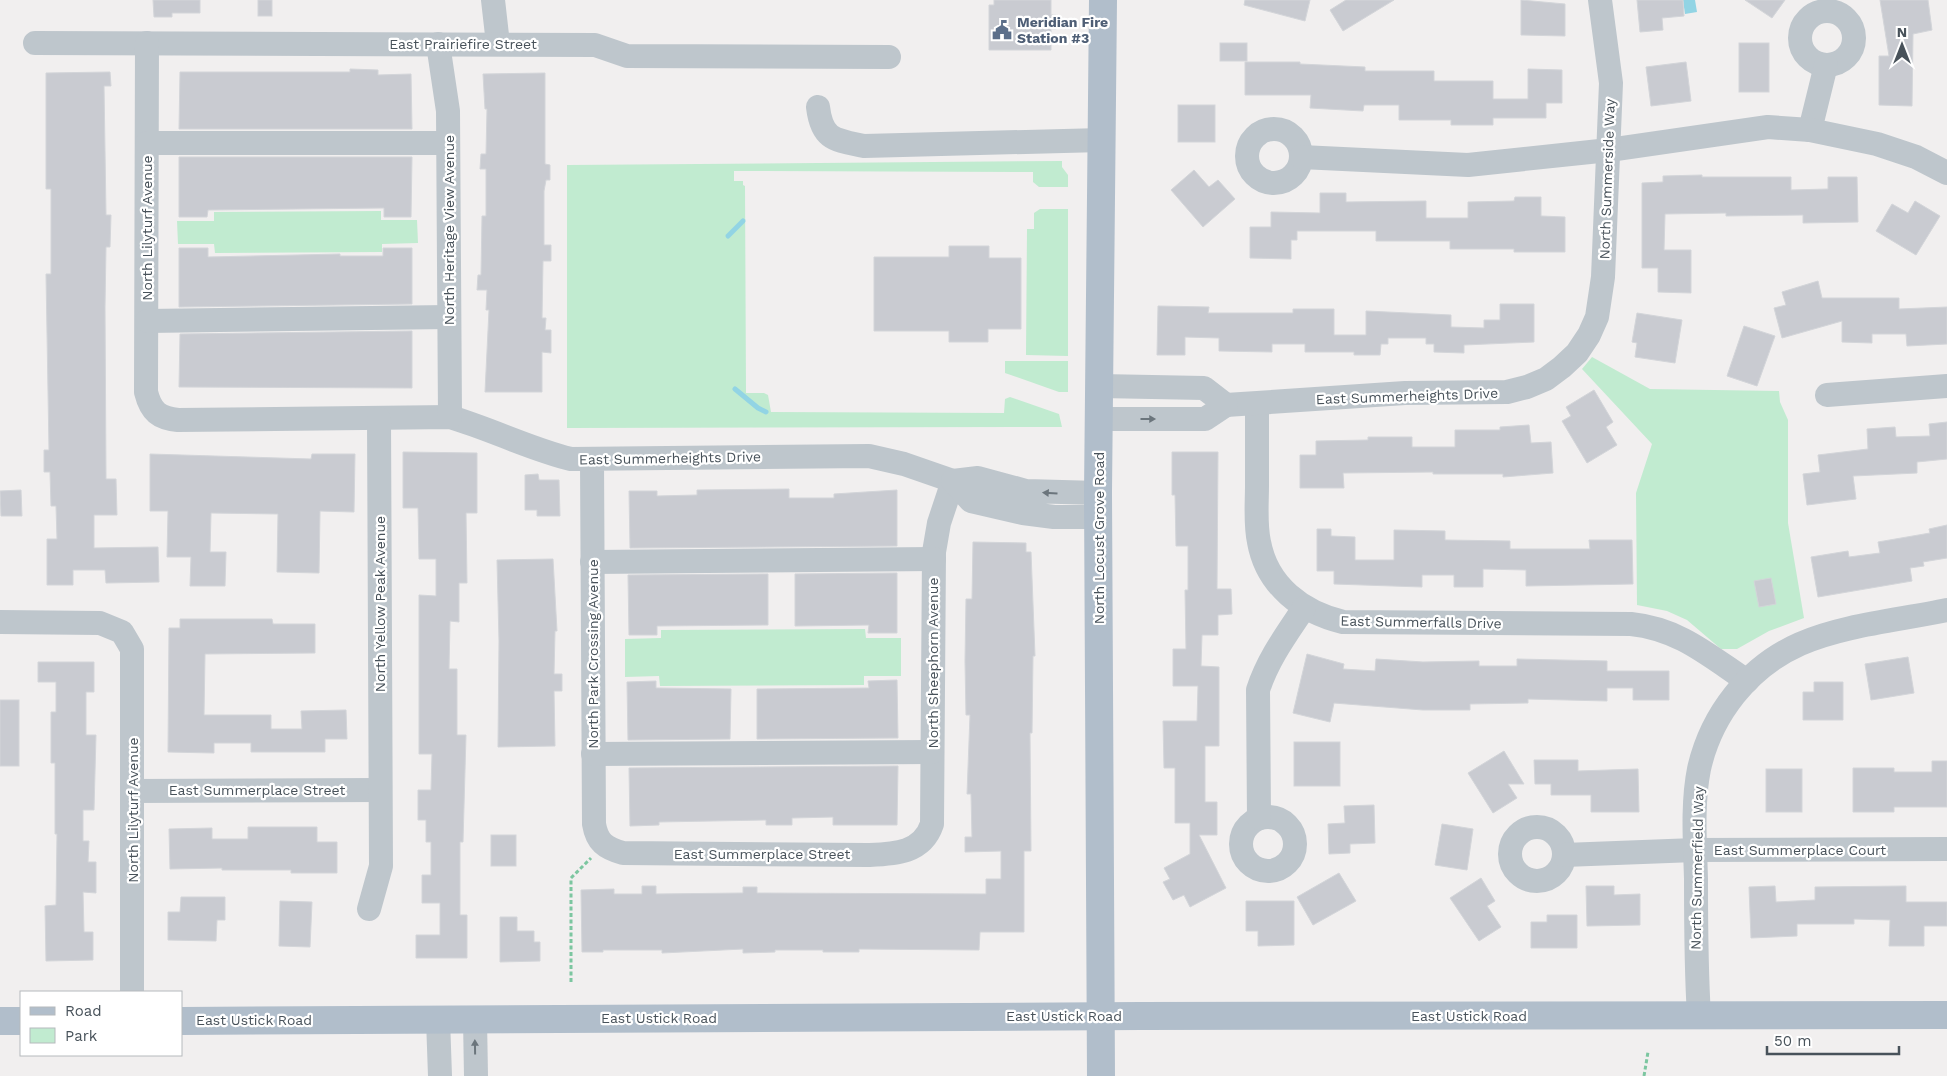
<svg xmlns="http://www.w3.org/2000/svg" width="1947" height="1076" viewBox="0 0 1947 1076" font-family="'Work Sans',sans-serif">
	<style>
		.green { fill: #c1ebd0 }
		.water { fill: #92d4e4 }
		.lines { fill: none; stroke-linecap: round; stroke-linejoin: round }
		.stream { stroke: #92d4e4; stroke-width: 5 }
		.building { fill: #c9cbd1; stroke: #d3d5d9 }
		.path { stroke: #7cc6a0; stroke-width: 3; stroke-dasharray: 4 2.5; stroke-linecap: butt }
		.minor { stroke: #bec6cc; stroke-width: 24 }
		.major { stroke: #b1becb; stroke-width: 28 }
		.oneway { fill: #6b757c }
		.labels { text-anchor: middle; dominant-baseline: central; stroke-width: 4.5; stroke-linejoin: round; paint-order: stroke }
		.service-label { font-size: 14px; font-weight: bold; fill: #4e5e75; stroke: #fff; text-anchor: start }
		.street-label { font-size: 14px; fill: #48525a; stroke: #fff }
	</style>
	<rect width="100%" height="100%" fill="#f1efef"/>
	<!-- green -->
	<g class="green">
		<polygon points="1062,161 1062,167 1068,175 1068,187 1039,187 1033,182 1033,172 734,171 734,181 743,181 743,185 745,186 746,393 764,393 768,395 771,412 1004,413 1005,399 1010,397 1059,414 1062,427 567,428 567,165"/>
		<polygon points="1040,209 1068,209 1068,356 1026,355 1027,229 1034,229 1034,213"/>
		<polygon points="381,211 381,220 417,220 418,243 382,244 382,252 215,253 214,244 178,244 177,221 214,221 214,212"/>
		<polygon points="1592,357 1650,389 1779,391 1780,402 1788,420 1788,523 1804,618 1769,631 1737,649 1721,649 1687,620 1667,611 1637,605 1636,493 1652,444 1582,369"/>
		<polygon points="1005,361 1068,361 1068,392 1059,392 1005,373"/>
		<polygon points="865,629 866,638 901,638 901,676 864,676 864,685 660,686 659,676 625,677 625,639 661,638 661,630"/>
	</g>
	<!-- water -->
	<polygon class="water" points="1683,0 1695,0 1697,12 1685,14"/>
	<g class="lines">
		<!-- stream -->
		<g class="stream">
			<polyline points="728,236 743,221"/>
			<polyline points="735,389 758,408 766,412"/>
		</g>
	</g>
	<!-- building -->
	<g class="building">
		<polygon points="153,0 200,0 200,13 172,13 172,17 154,17"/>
		<rect x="258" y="0" width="14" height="16"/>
		<polygon points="994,0 1051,0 1051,15 1056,15 1056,29 1051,29 1051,50 989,50 989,5 994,5"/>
		<polygon points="1245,0 1310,0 1305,21 1244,5"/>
		<polygon points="1346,0 1394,0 1343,31 1330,10"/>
		<polygon points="1521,0 1565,4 1565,36 1521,35"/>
		<polygon points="1637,0 1683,0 1684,16 1662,18 1663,30 1640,32"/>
		<polygon points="1745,0 1785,0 1772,18"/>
		<polygon points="1880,0 1928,0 1932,30 1913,34 1912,106 1879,105 1879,56 1889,56"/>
		<rect x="1220" y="43" width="27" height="18"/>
		<rect x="1739" y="43" width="30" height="49"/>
		<polygon points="1245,62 1300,62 1300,64 1365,67 1365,71 1434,71 1434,81 1493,81 1493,99 1528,99 1528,69 1562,70 1562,103 1546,103 1546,118 1493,118 1493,125 1451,125 1451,120 1399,120 1399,105 1364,105 1363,111 1310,108 1311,95 1245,95"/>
		<polygon points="1686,62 1691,101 1651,106 1646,67"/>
		<polygon points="350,69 378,70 378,75 411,74 412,129 179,129 180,72 350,72"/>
		<polygon points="110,72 111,86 104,86 106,215 111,215 110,247 106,247 105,308 106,479 116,479 117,515 94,515 94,548 158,547 159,582 106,583 105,570 73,570 73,585 47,585 47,539 57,539 56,506 51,506 50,472 44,472 44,450 49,450 46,274 51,274 51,189 46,189 46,73"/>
		<polygon points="545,73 545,164 550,165 550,180 546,180 544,191 544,245 551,245 551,261 543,261 542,318 546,318 545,330 551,330 551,353 542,352 542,392 485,392 489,310 486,310 487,290 477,290 478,275 481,275 482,216 486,216 486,169 480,169 481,154 486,154 487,109 485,109 483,74"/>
		<rect x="1178" y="105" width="37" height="37"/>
		<polygon points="179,157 412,157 411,217 384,217 384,208 208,210 207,217 179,217"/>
		<polygon points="1194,170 1209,187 1218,180 1235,199 1203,227 1171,190"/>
		<polygon points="1702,175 1702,177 1791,177 1791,190 1828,189 1828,177 1857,177 1858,222 1803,223 1803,215 1726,216 1726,213 1665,214 1664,250 1691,250 1691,293 1658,292 1658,268 1642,268 1642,183 1663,182 1663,176"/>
		<polygon points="1320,193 1346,193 1346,202 1426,201 1426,218 1468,218 1468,202 1514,201 1515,197 1541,197 1541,216 1565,217 1565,252 1514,252 1514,249 1450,249 1450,241 1376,241 1376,231 1297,231 1297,240 1291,240 1291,259 1250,258 1250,227 1271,227 1271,212 1320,213"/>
		<polygon points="1915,201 1940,216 1916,255 1876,231 1892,204 1908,213"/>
		<polygon points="949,246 989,246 989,258 1021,258 1021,329 988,329 988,342 949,342 949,331 874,331 874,257 949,257"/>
		<polygon points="179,248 208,248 208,257 340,254 340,256 383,256 383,248 412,248 412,304 179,307"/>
		<polygon points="1818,281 1822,298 1899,298 1899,309 1947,307 1947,344 1907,346 1906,334 1872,334 1872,343 1842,342 1842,321 1782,338 1774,308 1786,305 1782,292"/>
		<polygon points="1500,304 1534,304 1534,342 1464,345 1464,353 1434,352 1434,344 1426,344 1426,338 1388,338 1388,344 1381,344 1380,355 1354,355 1354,352 1305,352 1305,344 1272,344 1272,352 1219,351 1219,338 1185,337 1185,355 1157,355 1158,306 1209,307 1208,313 1293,313 1293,309 1334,309 1334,335 1366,335 1366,311 1451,315 1451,327 1484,328 1484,320 1500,320"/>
		<polygon points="1637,313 1682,320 1675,363 1635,357 1637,343 1632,342"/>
		<polygon points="1744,326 1775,336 1757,386 1727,376"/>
		<polygon points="412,331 412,388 179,387 180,334"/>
		<polygon points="1594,390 1613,422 1606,427 1617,445 1587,463 1562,421 1571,416 1566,407"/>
		<polygon points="1947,422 1947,459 1917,462 1917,473 1853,476 1856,499 1807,505 1803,474 1820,472 1818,455 1868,449 1867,429 1895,427 1896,437 1930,436 1929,424"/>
		<polygon points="1529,425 1531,443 1551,442 1553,473 1503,477 1503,474 1433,474 1433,472 1343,473 1344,488 1300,488 1300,455 1316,455 1316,441 1368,440 1368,437 1412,437 1412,447 1455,447 1455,430 1500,430 1500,427"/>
		<polygon points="403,452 477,453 477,513 466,513 467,583 459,583 459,622 450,621 449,669 457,669 457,735 466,735 463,842 460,842 460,915 467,915 467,958 416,958 416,935 440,935 440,903 422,903 422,875 431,875 431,842 426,842 426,820 418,820 418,790 431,790 432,754 419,754 419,595 436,596 436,559 419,559 418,508 403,508"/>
		<polygon points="1172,452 1218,452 1217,589 1231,589 1232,614 1218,615 1218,635 1202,635 1201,666 1219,667 1219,746 1205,746 1205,802 1217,802 1217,835 1199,835 1226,888 1190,907 1184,895 1173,900 1163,882 1170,879 1164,868 1190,854 1190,823 1175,823 1175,768 1164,768 1163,721 1197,721 1198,686 1173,686 1173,649 1186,649 1185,590 1188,590 1188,546 1176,546 1175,495 1172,495"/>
		<polygon points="150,454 311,459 312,454 355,454 354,512 320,511 319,573 277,572 278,514 211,513 210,552 226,552 225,586 190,586 191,557 167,557 168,511 150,511"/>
		<polygon points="538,474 539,480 559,480 560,516 537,516 537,510 525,510 525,475"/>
		<polygon points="789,489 789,498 834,498 834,494 897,490 897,546 630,548 629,491 657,491 657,496 697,495 697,490"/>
		<polygon points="21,490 22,516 1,516 0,491"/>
		<polygon points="1947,525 1947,558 1923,562 1924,566 1910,568 1912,581 1818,597 1811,557 1848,551 1849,557 1880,553 1878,542 1930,533 1929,529"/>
		<polygon points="1317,529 1331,529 1331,536 1355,537 1355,560 1394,560 1394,530 1445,531 1445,540 1510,541 1510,549 1590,549 1589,540 1632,540 1633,584 1526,586 1526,570 1483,569 1483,587 1454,587 1454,575 1422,575 1422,587 1334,584 1334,571 1317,571"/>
		<polygon points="973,542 1026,543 1026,552 1031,552 1035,656 1033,656 1032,733 1030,733 1031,851 1024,851 1024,932 980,932 979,950 859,949 859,952 823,952 823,950 775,950 775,952 743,953 743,949 662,953 662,950 603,950 603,952 582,952 581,890 614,889 614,894 642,894 642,886 656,886 656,894 743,893 743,887 757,887 757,893 986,894 986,879 1001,879 1001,851 965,852 965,837 972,837 971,794 967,794 970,715 966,715 965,661 966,599 972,599"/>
		<polygon points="553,559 557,631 555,631 554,674 562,674 562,691 554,691 555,746 498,747 499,641 497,560"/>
		<polygon points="897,573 897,633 868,633 869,625 795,626 795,574"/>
		<polygon points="768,574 768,625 657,626 657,635 629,635 628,575"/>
		<polygon points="1771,578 1776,604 1759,607 1754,581"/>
		<polygon points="180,619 272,619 273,624 315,624 315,653 205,654 204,715 271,715 271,729 302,729 301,711 346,710 347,739 325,739 325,752 251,752 251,743 214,743 214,753 168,752 169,628 180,628"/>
		<polygon points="1307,654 1344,664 1343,669 1375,671 1376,659 1423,662 1479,661 1479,666 1517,666 1517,659 1607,661 1607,671 1669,671 1669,700 1633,700 1633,688 1607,688 1607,701 1528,699 1528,703 1470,704 1470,710 1423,710 1334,703 1330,722 1293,713"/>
		<polygon points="1908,657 1914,693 1871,700 1865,664"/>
		<polygon points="38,662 94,662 94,692 86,692 86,735 96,735 94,810 83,810 83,841 89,841 88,862 96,862 96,893 83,892 84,932 93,932 93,960 46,961 45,906 56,905 57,834 55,834 55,763 51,763 51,712 56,712 56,682 38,682"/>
		<polygon points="897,680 898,738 757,739 757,689 869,688 868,681"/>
		<polygon points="656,681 656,688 731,689 730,739 628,740 627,682"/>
		<polygon points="1814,682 1843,682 1843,720 1803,720 1803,692 1814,692"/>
		<rect x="0" y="700" width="19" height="66"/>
		<rect x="1294" y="742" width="46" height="44"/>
		<polygon points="1504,751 1524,784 1508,784 1517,798 1493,813 1468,773"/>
		<polygon points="1534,760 1578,760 1578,771 1638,769 1639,812 1591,812 1591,795 1551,795 1551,784 1535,784"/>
		<polygon points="1932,761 1947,761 1947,807 1894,807 1894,812 1853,812 1853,768 1894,768 1894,772 1932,772"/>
		<polygon points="898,766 897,825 833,825 833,817 792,818 792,825 766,825 766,820 659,822 659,825 630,826 629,768"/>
		<rect x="1766" y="769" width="36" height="43"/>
		<polygon points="1374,805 1375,843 1350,844 1350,853 1329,854 1328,824 1345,823 1344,806"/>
		<polygon points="1442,824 1473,829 1467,870 1435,865"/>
		<polygon points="248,827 317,827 317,842 337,842 337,873 291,873 291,870 222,870 222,868 170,869 169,829 212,828 212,839 248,839"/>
		<rect x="491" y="835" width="25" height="31"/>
		<polygon points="1339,873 1356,901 1313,925 1297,897"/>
		<polygon points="1481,878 1495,901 1487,906 1501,927 1479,941 1450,898"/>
		<polygon points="1586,886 1614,886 1614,895 1640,894 1640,925 1587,926"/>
		<polygon points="1775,886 1776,902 1815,900 1815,887 1906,886 1906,902 1947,902 1947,926 1924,926 1924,946 1889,946 1890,920 1854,919 1854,924 1797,924 1797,936 1751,938 1749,887"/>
		<polygon points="181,897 225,897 225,920 217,920 216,941 168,940 168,912 180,912"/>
		<polygon points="280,901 312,902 310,947 279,946"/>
		<polygon points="1246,901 1294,901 1294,945 1258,946 1258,931 1246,931"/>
		<polygon points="1547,915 1577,915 1577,948 1531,948 1531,922 1547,922"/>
		<polygon points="500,917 517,917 517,931 534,931 534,942 540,942 540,961 500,962"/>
	</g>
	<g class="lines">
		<!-- path -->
		<g class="path">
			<polyline points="571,982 571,878 591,858"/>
			<polyline points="1644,1076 1648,1052"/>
		</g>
		<!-- minor -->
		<g class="minor">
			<polyline points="493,0 498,44"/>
			<circle cx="1827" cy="38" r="27"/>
			<polyline points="35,43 595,45 627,56 889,57"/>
			<path d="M147,43l-1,349c5,20 13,26 32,28l272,-3c41,12 80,32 121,42l298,-3 35,8 49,17 -14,42 -5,29 -2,272c-10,30 -39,30 -65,31l-244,-2c-18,-5 -26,-11 -29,-29l-2,-364"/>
			<polyline points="438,44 448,111 450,417"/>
			<path d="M818,107c4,33 17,33 46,39l238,-6"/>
			<circle cx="1274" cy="156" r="27"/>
			<polyline points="1810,130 1826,65"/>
			<polyline points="147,143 448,143"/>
			<polyline points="1301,157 1468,165 1609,150 1768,127 1810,130 1877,144 1916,157 1947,173"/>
			<polyline points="147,321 449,317"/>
			<polyline points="1827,395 1947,386"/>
			<path d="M1257,404c0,27 0,54 0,81 0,19 -2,39 2,57 8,44 43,70 84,80l288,2c48,5 77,31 116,57"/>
			<polyline points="1226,405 1405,393 1507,392 1527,387 1546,379 1562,367 1577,353 1589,335 1597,317 1603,277 1611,83 1600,0"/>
			<polyline points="1099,419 1205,419 1226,405 1204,388 1100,386"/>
			<polyline points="1098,493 1026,491 978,478 953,481 971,501 1023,513 1054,517 1098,517"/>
			<polyline points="592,562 934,559"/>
			<polyline points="0,622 100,623 122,632 132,649 132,992"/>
			<polyline points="593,754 932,752"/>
			<polyline points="133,791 380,790"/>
			<circle cx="1268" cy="844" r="27"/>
			<path d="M1259,818l-1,-128c10,-31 28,-55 46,-82"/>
			<circle cx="1537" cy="854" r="27"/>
			<polyline points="1564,855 1695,850 1947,849"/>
			<polyline points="369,909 381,866 379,419"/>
			<path d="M1699,1015c-3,-45 -3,-90 -3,-136 -1,-36 -4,-75 3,-110 12,-54 49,-102 101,-125 43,-19 100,-24 147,-34"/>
			<polyline points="438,1019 440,1076"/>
			<polyline points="475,1019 476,1076"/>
		</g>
		<!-- major -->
		<g class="major">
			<polyline points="0,1021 21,1021"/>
			<polyline points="181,1021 1141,1016 1947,1015"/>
			<polyline points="1101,1076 1098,493 1103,0"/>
		</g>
	</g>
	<!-- one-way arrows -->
	<defs><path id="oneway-solid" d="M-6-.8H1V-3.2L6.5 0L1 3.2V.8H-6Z" transform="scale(1.25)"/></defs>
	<g class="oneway">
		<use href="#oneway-solid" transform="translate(1148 419)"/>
		<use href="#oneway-solid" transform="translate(1050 493) rotate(-176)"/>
		<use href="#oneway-solid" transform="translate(475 1047) rotate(-91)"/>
	</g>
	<!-- icons -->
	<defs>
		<symbol id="civic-bare" viewBox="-9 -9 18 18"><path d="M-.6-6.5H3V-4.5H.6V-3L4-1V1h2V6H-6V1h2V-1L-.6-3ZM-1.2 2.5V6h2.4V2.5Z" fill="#5c6f8a" stroke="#fff" stroke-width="2.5" paint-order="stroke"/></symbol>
	</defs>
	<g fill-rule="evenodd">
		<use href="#civic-bare" x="988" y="16" width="28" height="28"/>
	</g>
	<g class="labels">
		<!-- service labels -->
		<g class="service-label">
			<text x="1017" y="22">Meridian Fire<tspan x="1017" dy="16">Station #3</tspan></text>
		</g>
		<!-- street labels -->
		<g class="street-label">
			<text x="463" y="44">East Prairiefire Street</text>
			<text transform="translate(1607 179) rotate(-88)">North Summerside Way</text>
			<text transform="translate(147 228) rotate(-90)">North Lilyturf Avenue</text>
			<text transform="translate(449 230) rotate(-90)">North Heritage View Avenue</text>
			<text transform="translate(1407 396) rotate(-2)">East Summerheights Drive</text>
			<text transform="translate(670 458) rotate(-1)">East Summerheights Drive</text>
			<text transform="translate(1099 538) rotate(-90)">North Locust Grove Road</text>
			<text transform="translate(380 604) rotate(-90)">North Yellow Peak Avenue</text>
			<text transform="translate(1421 622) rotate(1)">East Summerfalls Drive</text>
			<text transform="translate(593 654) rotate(-90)">North Park Crossing Avenue</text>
			<text transform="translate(933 663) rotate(-90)">North Sheephorn Avenue</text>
			<text x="257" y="790">East Summerplace Street</text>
			<text transform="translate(133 810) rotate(-90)">North Lilyturf Avenue</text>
			<text x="1800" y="850">East Summerplace Court</text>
			<text x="762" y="854">East Summerplace Street</text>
			<text transform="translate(1697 868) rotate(-89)">North Summerfield Way</text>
			<text x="1064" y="1016">East Ustick Road</text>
			<text x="1469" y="1016">East Ustick Road</text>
			<text x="659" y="1018">East Ustick Road</text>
			<text x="254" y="1020">East Ustick Road</text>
		</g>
	</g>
	<!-- legend -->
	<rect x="20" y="991" width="162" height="65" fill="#ffffff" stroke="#b6babd"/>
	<rect x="30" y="1007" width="25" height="8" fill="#b1becb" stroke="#b6babd"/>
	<text x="65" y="1016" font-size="15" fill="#48525a">Road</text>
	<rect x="30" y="1028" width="25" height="15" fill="#c1ebd0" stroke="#b6babd"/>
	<text x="65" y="1041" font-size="15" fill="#48525a">Park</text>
	<!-- north arrow -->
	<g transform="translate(1902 45)" stroke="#ffffff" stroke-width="4" paint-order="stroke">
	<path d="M0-4L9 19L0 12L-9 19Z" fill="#48525a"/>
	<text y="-8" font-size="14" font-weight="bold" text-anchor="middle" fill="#48525a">N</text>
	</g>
	<!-- scale -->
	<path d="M1767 1046v8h132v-8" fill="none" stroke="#48525a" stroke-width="2.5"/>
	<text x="1774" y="1046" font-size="15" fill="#48525a" stroke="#ffffff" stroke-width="4" paint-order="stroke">50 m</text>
</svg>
